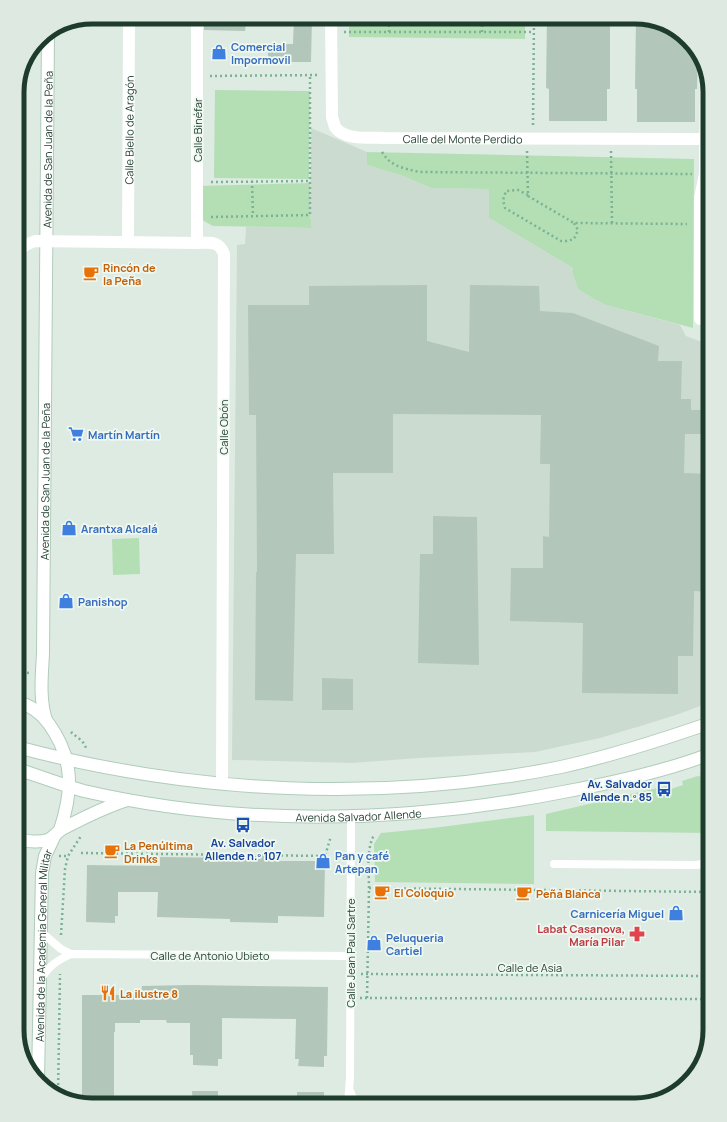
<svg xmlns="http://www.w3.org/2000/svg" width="727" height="1122" viewBox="0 0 727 1122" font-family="Manrope,sans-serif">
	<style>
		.built { fill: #ccdbd0 }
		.green { fill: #b4dfb5 }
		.building { fill: #b3c6ba }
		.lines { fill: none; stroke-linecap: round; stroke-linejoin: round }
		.secondary-casing { stroke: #b0ccbb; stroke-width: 14 }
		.path { stroke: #7bb293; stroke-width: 2.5; stroke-dasharray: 2 3; stroke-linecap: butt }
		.lane { stroke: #fff; stroke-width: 8 }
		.street { stroke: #fff; stroke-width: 12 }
		.secondary { stroke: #fff; stroke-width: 12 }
		.labels { text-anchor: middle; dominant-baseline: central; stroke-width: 3.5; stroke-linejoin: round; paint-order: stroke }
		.shop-label { font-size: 11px; font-weight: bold; fill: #366cbe; stroke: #eff8f1; text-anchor: start }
		.street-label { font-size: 11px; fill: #1e3c2c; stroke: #eff8f1 }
		.food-label { font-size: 11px; font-weight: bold; fill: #c56008; stroke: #eff8f1; text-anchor: start }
		.transit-label { font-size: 11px; font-weight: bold; fill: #164399; stroke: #eff8f1; text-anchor: end }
		.health-label { font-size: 11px; font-weight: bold; fill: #be3a42; stroke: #eff8f1; text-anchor: end }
		.rim { fill: none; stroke: #1e3c2c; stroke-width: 5 }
	</style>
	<rect width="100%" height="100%" fill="#deebe2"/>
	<!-- built -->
	<polygon class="built" points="311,128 367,152 367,165 403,176 431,188 489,189 489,218 573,268 572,272 578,289 594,299 606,305 680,325 686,336 710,345 710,687 705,704 679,714 644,725 600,738 535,752 419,758 352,763 232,760 237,245 245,244 246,227 312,228 310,215"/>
	<!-- green -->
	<g class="green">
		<polygon points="349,17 525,17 525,39 349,37"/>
		<polygon points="215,90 310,91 309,179 214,178"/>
		<polygon points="367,152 694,159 693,328 606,305 594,299 578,289 572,272 573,268 489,218 489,189 431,188 403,176 367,165"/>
		<polygon points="310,183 310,215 312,228 213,226 197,217 197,186"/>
		<polygon points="139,538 140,574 113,575 112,539"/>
		<path d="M698,776c6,0 9,4 12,8v49l-164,-2v-17l124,-29 1,4 12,-4 -1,-4z"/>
		<polygon points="534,815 534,884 375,882 374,844 381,833 433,828"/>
	</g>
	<!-- building -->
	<g class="building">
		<polygon points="204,17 247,17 245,31 204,30"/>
		<polygon points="294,17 312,17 311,62 268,62 268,44 293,44"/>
		<polygon points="547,17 610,17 610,89 607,89 607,121 549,121 549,89 546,88"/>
		<polygon points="636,17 640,17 673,27 698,52 697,89 695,89 695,122 637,122 637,89 635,89"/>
		<polygon points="427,285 427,341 469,352 470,285 539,286 540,311 573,313 659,346 658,361 682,361 681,399 691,399 691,410 705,410 705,434 685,434 684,473 710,474 710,592 694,591 693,656 678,656 678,694 582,693 583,623 510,621 511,568 543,568 543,536 549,537 550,464 540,464 541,415 393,414 393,473 333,473 334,554 296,554 293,701 255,700 256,572 257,572 256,415 249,415 248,305 309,305 309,286"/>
		<polygon points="433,516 477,517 479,665 418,663 420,554 433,554"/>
		<polygon points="322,678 353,679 353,710 322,710"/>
		<polygon points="234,856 276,856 276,859 279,859 279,861 325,861 324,917 278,916 278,923 230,922 230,919 157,917 158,892 118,892 118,916 115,916 115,923 86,922 87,865 160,866 160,857 235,858"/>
		<polygon points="190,985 328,987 327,1056 324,1056 324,1067 298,1066 299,1059 295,1059 296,1019 222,1018 222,1059 218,1059 218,1066 193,1065 193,1055 190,1055 190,1023 167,1023 166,1020 140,1020 140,1023 115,1023 115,1032 114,1032 114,1104 113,1105 87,1105 82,1103 82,995 141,995 142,986"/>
		<polygon points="192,1091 218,1091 218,1105 193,1105"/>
		<rect x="297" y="1092" width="27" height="13"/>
	</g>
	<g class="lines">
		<defs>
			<g id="secondary">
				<polyline points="17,198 18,86"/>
				<path d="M17,702c14,3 24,11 32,22 25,35 24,67 11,106"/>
				<path id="s3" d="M46,720c-7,-22 -4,-45 -3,-67l5,-620"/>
				<path d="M17,747c176,47 365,56 544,20 50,-11 100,-27 149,-44"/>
				<path id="s4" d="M17,769c22,7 45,16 67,22 157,36 322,32 479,1 49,-9 100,-20 147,-38"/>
				<path d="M17,839c10,2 20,4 31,1 6,-3 9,-8 14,-11 21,-11 43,-22 65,-29"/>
				<path id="s5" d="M38,1080l4,-207 3,-17 9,-19"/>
			</g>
		</defs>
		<!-- secondary casing -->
		<use href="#secondary" class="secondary-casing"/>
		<!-- path -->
		<g class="path">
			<polyline points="344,32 534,32"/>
			<polyline points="389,32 389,17"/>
			<polyline points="482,32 482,17"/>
			<polyline points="210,76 319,75"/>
			<polyline points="533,125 534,17"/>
			<polyline points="527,151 528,196 574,223 687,224"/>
			<polyline points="611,151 612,223"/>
			<path d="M382,152c9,15 22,16 37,20l273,2"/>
			<polyline points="252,181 253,216"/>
			<polyline points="211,182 310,181"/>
			<polyline points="528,195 518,190 506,191 503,200 505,208 561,241 567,241 574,239 578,230 574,223"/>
			<polyline points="211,217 310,215 310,75"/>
			<polyline points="17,672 29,673"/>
			<path d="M71,732c5,5 14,9 15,17"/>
			<polyline points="701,773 710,779"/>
			<polyline points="81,853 325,856 331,836"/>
			<polyline points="59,856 68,856"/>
			<path d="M369,888c0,-17 -3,-38 5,-53"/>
			<polyline points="61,935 65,869 68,856 81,836"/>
			<polyline points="361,974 710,976"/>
			<polyline points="360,998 710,999"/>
			<polyline points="367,998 369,888 710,892"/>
			<polyline points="58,1095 60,974"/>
		</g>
		<!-- lane -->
		<g class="lane">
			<polyline points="554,864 697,865 710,862"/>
			<polyline points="40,931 61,949 71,954"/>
			<path d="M41,979c8,-13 15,-18 30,-25l279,2"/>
			<polyline points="350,1091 353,1098 360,1105"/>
			<polyline points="348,1105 350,1077 351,816"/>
		</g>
		<!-- street -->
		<g class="street">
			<path id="s1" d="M331,17l1,100c1,3 2,7 3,10 10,14 35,10 50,11l319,1"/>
			<path id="s2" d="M128,242l1,-225"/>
			<polyline points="197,243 197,17"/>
			<path d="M17,253c5,-7 10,-9 18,-12l162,2c12,0 22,-3 27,11l-2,529"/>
			<polyline points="700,319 700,198 705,174 706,75"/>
		</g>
		<!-- secondary -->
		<use href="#secondary" class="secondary"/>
	</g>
	<!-- icons -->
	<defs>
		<symbol id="shop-bare" viewBox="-9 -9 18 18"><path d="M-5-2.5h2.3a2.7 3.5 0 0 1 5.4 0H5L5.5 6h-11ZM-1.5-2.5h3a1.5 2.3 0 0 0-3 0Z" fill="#3f7fe0" stroke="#eff8f1" stroke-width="2.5" paint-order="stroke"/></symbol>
		<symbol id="cafe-bare" viewBox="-9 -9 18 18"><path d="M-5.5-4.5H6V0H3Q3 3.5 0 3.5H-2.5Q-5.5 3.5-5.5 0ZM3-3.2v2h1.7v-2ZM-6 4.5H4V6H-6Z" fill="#e8710a" stroke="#eff8f1" stroke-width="2.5" paint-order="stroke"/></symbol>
		<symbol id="supermarket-bare" viewBox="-9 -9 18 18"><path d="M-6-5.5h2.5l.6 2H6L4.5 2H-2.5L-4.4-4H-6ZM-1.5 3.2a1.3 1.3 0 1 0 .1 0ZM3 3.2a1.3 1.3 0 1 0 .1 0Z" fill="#3f7fe0" stroke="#eff8f1" stroke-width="2.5" paint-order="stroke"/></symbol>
		<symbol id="bus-bare" viewBox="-9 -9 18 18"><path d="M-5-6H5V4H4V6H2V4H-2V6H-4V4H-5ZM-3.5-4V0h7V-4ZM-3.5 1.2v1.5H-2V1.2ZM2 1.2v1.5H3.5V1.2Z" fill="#1a4fb4" stroke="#eff8f1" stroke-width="2.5" paint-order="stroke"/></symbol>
		<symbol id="pharmacy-bare" viewBox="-9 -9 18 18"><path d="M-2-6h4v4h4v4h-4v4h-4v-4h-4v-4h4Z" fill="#e0444e" stroke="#eff8f1" stroke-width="2.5" paint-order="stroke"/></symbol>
		<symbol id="restaurant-bare" viewBox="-9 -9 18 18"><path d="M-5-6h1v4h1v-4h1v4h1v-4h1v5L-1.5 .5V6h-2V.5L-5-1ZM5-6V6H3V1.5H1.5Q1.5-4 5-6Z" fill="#e8710a" stroke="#eff8f1" stroke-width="2.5" paint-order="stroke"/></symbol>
	</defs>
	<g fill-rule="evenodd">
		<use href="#shop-bare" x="208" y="41" width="22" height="22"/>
		<use href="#cafe-bare" x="80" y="262" width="22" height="22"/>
		<use href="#supermarket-bare" x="65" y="423" width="22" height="22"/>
		<use href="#shop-bare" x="58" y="517" width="22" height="22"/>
		<use href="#shop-bare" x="55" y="590" width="22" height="22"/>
		<use href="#bus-bare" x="653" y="778" width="22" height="22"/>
		<use href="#bus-bare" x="232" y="814" width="22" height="22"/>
		<use href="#cafe-bare" x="101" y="840" width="22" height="22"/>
		<use href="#shop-bare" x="312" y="850" width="22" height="22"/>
		<use href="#cafe-bare" x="371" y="881" width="22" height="22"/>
		<use href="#cafe-bare" x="513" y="882" width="22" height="22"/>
		<use href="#shop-bare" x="665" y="902" width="22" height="22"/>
		<use href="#pharmacy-bare" x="626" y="923" width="22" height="22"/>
		<use href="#shop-bare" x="363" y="932" width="22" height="22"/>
		<use href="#restaurant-bare" x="97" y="982" width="22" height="22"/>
	</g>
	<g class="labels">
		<!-- shop labels -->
		<g class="shop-label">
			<text x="231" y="46">Comercial<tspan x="231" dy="13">Impormovil</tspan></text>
			<text x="88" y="434">Martín Martín</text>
			<text x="81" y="528">Arantxa Alcalá</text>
			<text x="78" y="601">Panishop</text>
			<text x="335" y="855">Pan y café<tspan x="335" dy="13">Artepan</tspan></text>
			<text x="664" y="913" text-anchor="end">Carnicería Miguel</text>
			<text x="386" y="937">Peluqueria<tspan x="386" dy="13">Cartiel</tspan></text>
		</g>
		<!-- street labels -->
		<g class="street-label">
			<text stroke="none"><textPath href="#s2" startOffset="112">Calle Biello de Aragón</textPath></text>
			<text transform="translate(197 130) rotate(-90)">Calle Binéfar</text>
			<text stroke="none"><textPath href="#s1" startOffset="241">Calle del Monte Perdido</textPath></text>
			<text stroke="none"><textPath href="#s3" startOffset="571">Avenida de San Juan de la Peña</textPath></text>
			<text transform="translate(223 427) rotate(-90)">Calle Obón</text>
			<text stroke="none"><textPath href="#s3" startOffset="239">Avenida de San Juan de la Peña</textPath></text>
			<text stroke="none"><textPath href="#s4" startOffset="347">Avenida Salvador Allende</textPath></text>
			<text stroke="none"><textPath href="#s5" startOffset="135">Avenida de la Academia General Militar</textPath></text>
			<text transform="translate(350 953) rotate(-90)">Calle Jean Paul Sartre</text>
			<text x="210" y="955">Calle de Antonio Ubieto</text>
			<text x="530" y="967">Calle de Asia</text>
		</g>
		<!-- food labels -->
		<g class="food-label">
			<text x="103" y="267">Rincón de<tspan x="103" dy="13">la Peña</tspan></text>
			<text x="124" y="845">La Penúltima<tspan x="124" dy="13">Drinks</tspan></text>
			<text x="394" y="892">El Coloquio</text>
			<text x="536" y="893">Peña Blanca</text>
			<text x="120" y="993">La ilustre 8</text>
		</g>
		<!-- transit labels -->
		<g class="transit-label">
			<text x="652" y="783">Av. Salvador<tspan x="652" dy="13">Allende n.º 85</tspan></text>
			<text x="243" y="842" text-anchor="middle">Av. Salvador<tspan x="243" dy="13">Allende n.º 107</tspan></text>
		</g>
		<!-- health labels -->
		<g class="health-label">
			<text x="625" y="928">Labat Casanova,<tspan x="625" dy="13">María Pilar</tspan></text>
		</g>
	</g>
	<!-- crop -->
	<path d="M0 0H727V1122H0ZM92 24H635A68 68 0 0 1 703 92V1030A68 68 0 0 1 635 1098H92A68 68 0 0 1 24 1030V92A68 68 0 0 1 92 24Z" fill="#dee9e1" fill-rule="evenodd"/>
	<path class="rim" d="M92 24H635A68 68 0 0 1 703 92V1030A68 68 0 0 1 635 1098H92A68 68 0 0 1 24 1030V92A68 68 0 0 1 92 24Z"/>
</svg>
